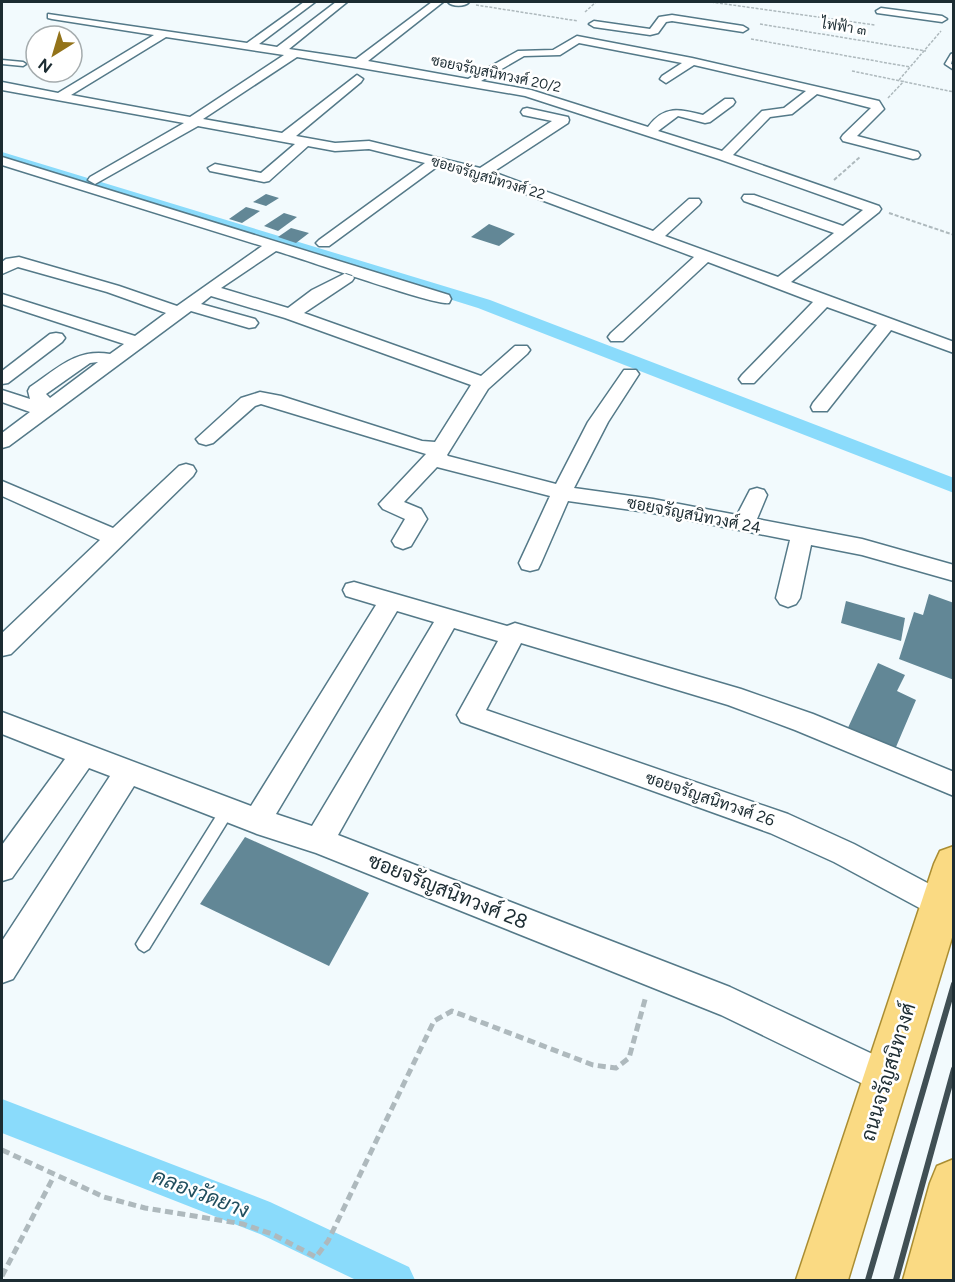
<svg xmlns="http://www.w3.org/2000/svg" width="955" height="1282" viewBox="0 0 955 1282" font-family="Figtree,Sarabun,sans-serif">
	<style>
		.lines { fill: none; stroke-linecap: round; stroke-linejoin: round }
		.canal { fill: #8adbfb; fill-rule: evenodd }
		.building { fill: #628796 }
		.service-casing { stroke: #547988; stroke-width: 3 }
		.minor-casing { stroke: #547988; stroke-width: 3 }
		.primary-casing { stroke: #aa8d31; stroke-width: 3 }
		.path-far2 { stroke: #aeb9bd; stroke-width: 1.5; stroke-dasharray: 3 1.5; stroke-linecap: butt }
		.path-far1 { stroke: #aeb9bd; stroke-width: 2; stroke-dasharray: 4 2; stroke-linecap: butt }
		.path { stroke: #aeb9bd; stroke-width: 5; stroke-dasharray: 8 4.5; stroke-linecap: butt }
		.service { fill: #fff; fill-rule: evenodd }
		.minor { fill: #fff; fill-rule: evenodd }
		.primary { fill: #fada83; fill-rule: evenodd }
		.rail { stroke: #404f54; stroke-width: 6 }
		.labels { text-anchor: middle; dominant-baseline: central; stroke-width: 5; stroke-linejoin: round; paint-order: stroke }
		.far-street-label { font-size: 14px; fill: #1c2c32; stroke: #fff }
		.street-label { font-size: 16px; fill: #1c2c32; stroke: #fff }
		.near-street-label { font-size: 20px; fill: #1c2c32; stroke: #fff }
		.near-water-label { font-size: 21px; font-style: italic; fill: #214f5f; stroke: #fff }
	</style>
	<rect width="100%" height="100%" fill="#f2fafd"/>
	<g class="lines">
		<!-- canal -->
		<g class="canal">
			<polygon points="2,152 490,300 954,478 954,493 478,308 2,160"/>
			<polygon points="2,1099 270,1202 409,1267 415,1280 356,1280 260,1234 2,1133"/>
		</g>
	</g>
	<!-- building -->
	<g class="building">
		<polygon points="266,194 279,198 266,206 253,202"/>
		<polygon points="246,207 260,211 242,223 229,219"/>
		<polygon points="284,213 297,217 278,231 264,226"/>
		<polygon points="489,224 515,234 499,246 471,237"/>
		<polygon points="291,228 309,233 296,243 278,237"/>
		<polygon points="929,594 954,603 954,680 899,659 914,612 923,615"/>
		<polygon points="846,601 905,618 901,641 841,623"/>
		<polygon points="878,663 905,675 897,691 916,700 893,754 846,732"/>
		<polygon points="245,837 369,893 329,966 200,904"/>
	</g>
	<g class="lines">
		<defs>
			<g id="service">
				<polygon points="954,53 951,64 954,65 954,70 945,64 951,54"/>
				<polygon points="2,60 23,62 26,64 23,66 2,64"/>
				<polygon points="228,803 233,805 235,809 233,813 149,949 144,952 139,949 136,944 139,939 223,805"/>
			</g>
			<g id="minor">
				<path d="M304,2h11l-56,42 18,3 59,-45h11l-58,47 67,10 76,-57h11l-75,59 100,18 50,-28 35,-1 24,-14 115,22 187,43 5,8 -27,27 61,16 2,3 -2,3 -5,1 -70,-18 -2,-3 2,-3 28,-27 -54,-14 -25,20 -22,3 -37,38 146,51 2,3 -2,3 -88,70 163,60v11l-63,-23 -64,81h-14l-2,-4 2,-4 64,-78 -50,-18 -73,76h-12l-3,-4 3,-4 71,-73 -105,-40 -85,79h-12l-3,-4 3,-4 83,-76 -217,-81 -39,-10 -109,80h-10l-3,-3 3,-3 106,-77 -56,-14 -34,2 -27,-5 -39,35 -5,1 -54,-11 -2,-3 7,-4 46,9 34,-29 -97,-18 -103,58 -7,-4 2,-3 94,-54 -182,-33v-8l56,11 96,-58 -102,-16 -4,-1v-4l199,29zM166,37l118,18 -94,62 -119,-22zM579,43l103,20 -20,13 -2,3 6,4 28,-18 112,26 -22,17 -22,3 -40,40 -64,-20 20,-15 27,7 5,-1 23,-17 2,-3 -2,-3h-8l-22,16c-23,-6 -39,-10 -55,12l-117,-37 -50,-9 43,-25 36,-1zM297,57l228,39 194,63 144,51 -20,16 -89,-31h-10l-2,3 2,3 90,32 -56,44 -113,-41 34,-31 2,-3 -2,-3h-10l-36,32 -160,-59 75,-49 1,-3 -1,-3 -41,-9 -4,1 -2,3 2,3 29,6 -72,47 -111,-27 -34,2 -39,-7 65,-54 2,-3 -6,-4 -75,58 -79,-14z"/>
				<path d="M448,2h21c-4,5 -17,5 -21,0z"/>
				<polygon points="881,8 942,16 947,19 942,22 877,13 876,11"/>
				<polygon points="672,15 743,26 748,29 743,32 672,21 666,22 658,33 650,35 594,27 589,24 594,21 650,29 659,17"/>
				<path d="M2,157l447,138 2,4 -2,4c-14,3 -148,-45 -173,-52l-55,37 67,20 24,-18 34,-17 6,2 2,3 -2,3 -48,32 177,63 34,-30h12l3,4 -3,4 -39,35 -41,66 1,1 108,28 32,-62 36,-52h12l3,4 -31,48 -34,66 79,11 84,16 13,-25 7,-2 7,2 3,5 -10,24 105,20 92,26v16l-92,-26 -51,-10 -11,53 -4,6 -8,3 -8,-3 -4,-6 14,-58 -137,-27 -85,-12 -27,62 -3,6 -8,2 -8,-2 -3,-6 31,-67 -113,-29 -33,35 17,7 6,10 -16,27 -8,3 -8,-3 -3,-5 13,-22 -22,-10 -4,-5 47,-50 -165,-50 -6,2 -42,37 -7,2 -7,-2 -3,-4 45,-41 19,-6 21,4 141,45 13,1 36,-57 -186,-67 -74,-22 -10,8 54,15 3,4 -3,4 -6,1 -58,-17 -182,135 -7,2v-15l28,-21 -28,-10v-12l28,9 -2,-8 2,-4c27,-18 46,-39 80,-33l14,-10 -122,-40v-10l133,42 31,-23 -59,-21 -89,-25 -16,7v-12l4,-3 13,-2 100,29 58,20 85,-60 -260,-81zM98,362l-48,36 -4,-4 44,-31z"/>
				<polygon points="56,333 62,334 65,338 62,342 8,383 2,384 2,371 50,334"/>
				<polygon points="186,464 193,466 196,471 193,476 11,654 2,656 2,633 100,540 2,496 2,481 113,528 179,466"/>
				<path d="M354,582l153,44 8,-3 226,66 72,25 141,58v24l-159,-66 -67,-25 -207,-62 -35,67 302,104 66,30 96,51 4,7 -4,13 -10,4 -106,-57 -64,-29 -309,-111 -4,-7 41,-74 -44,-13 -116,207 392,152 168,79 5,12 -5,12 -12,5 -165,-80 -405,-162 -59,-19 -123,-48 -121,193 -11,4v-42l108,-165 -21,-8 -77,110 -10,3v-36l63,-86 -63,-25v-22l249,94 125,-201 -30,-9 -3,-6 3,-6zM397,611l37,11 -122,204 -36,-12z"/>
			</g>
			<g id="primary">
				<polygon points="954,846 954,931 848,1280 796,1280 934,864 940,851"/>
				<polygon points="954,1159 954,1280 903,1280 930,1183 937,1166"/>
			</g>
		</defs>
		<!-- service casing -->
		<use href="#service" class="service-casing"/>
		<!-- minor casing -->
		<use href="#minor" class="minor-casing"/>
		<!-- primary casing -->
		<use href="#primary" class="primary-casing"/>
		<!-- path-far2 -->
		<g class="path-far2">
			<polyline points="711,2 875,25"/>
			<polyline points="476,5 578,21"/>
			<polyline points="585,12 596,2"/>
			<polyline points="760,24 926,51"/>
			<polyline points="751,39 910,67"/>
			<polyline points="852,71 954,92"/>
			<polyline points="899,80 941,31"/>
			<polyline points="888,98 904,81"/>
		</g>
		<!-- path-far1 -->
		<g class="path-far1">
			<polyline points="834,180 860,157"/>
			<polyline points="889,213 954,235"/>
		</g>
		<!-- path -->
		<g class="path">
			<polyline points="2,1150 104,1197 145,1208 243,1224 272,1234 316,1257 328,1241 434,1021 452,1011 593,1065 616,1068 629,1058 646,996"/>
			<polyline points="2,1276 54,1176"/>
		</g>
		<!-- service -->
		<use href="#service" class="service"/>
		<!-- minor -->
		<use href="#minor" class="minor"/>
		<!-- primary -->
		<use href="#primary" class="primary"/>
		<!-- rail -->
		<g class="rail">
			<polyline points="868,1280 954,984"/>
			<polyline points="896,1280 954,1069"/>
		</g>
	</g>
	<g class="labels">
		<!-- far-street labels -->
		<g class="far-street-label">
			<text transform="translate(844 27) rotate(9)">ไฟฟ้า ๓</text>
			<text transform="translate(496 74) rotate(12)">ซอยจรัญสนิทวงศ์ 20/2</text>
			<text transform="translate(488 178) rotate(17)">ซอยจรัญสนิทวงศ์ 22</text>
		</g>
		<!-- street labels -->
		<g class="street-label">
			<text transform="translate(694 515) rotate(11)">ซอยจรัญสนิทวงศ์ 24</text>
			<text transform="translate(710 799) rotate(19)">ซอยจรัญสนิทวงศ์ 26</text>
		</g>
		<!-- near-street labels -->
		<g class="near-street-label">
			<text transform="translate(448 891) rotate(22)">ซอยจรัญสนิทวงศ์ 28</text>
			<text transform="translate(888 1072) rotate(-73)">ถนนจรัญสนิทวงศ์</text>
		</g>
		<!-- near-water labels -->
		<g class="near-water-label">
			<text transform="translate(201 1193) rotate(21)">คลองวัดยาง</text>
		</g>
	</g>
	<!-- border -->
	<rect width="955" height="1282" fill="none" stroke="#1c2c32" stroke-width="6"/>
	<!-- north arrow -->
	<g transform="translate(54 54) rotate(217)"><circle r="28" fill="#ffffff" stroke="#a4abad" stroke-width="1.5"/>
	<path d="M0-4.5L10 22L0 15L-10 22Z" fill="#93731a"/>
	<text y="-9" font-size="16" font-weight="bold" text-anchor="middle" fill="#1c2c32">N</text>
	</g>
</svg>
